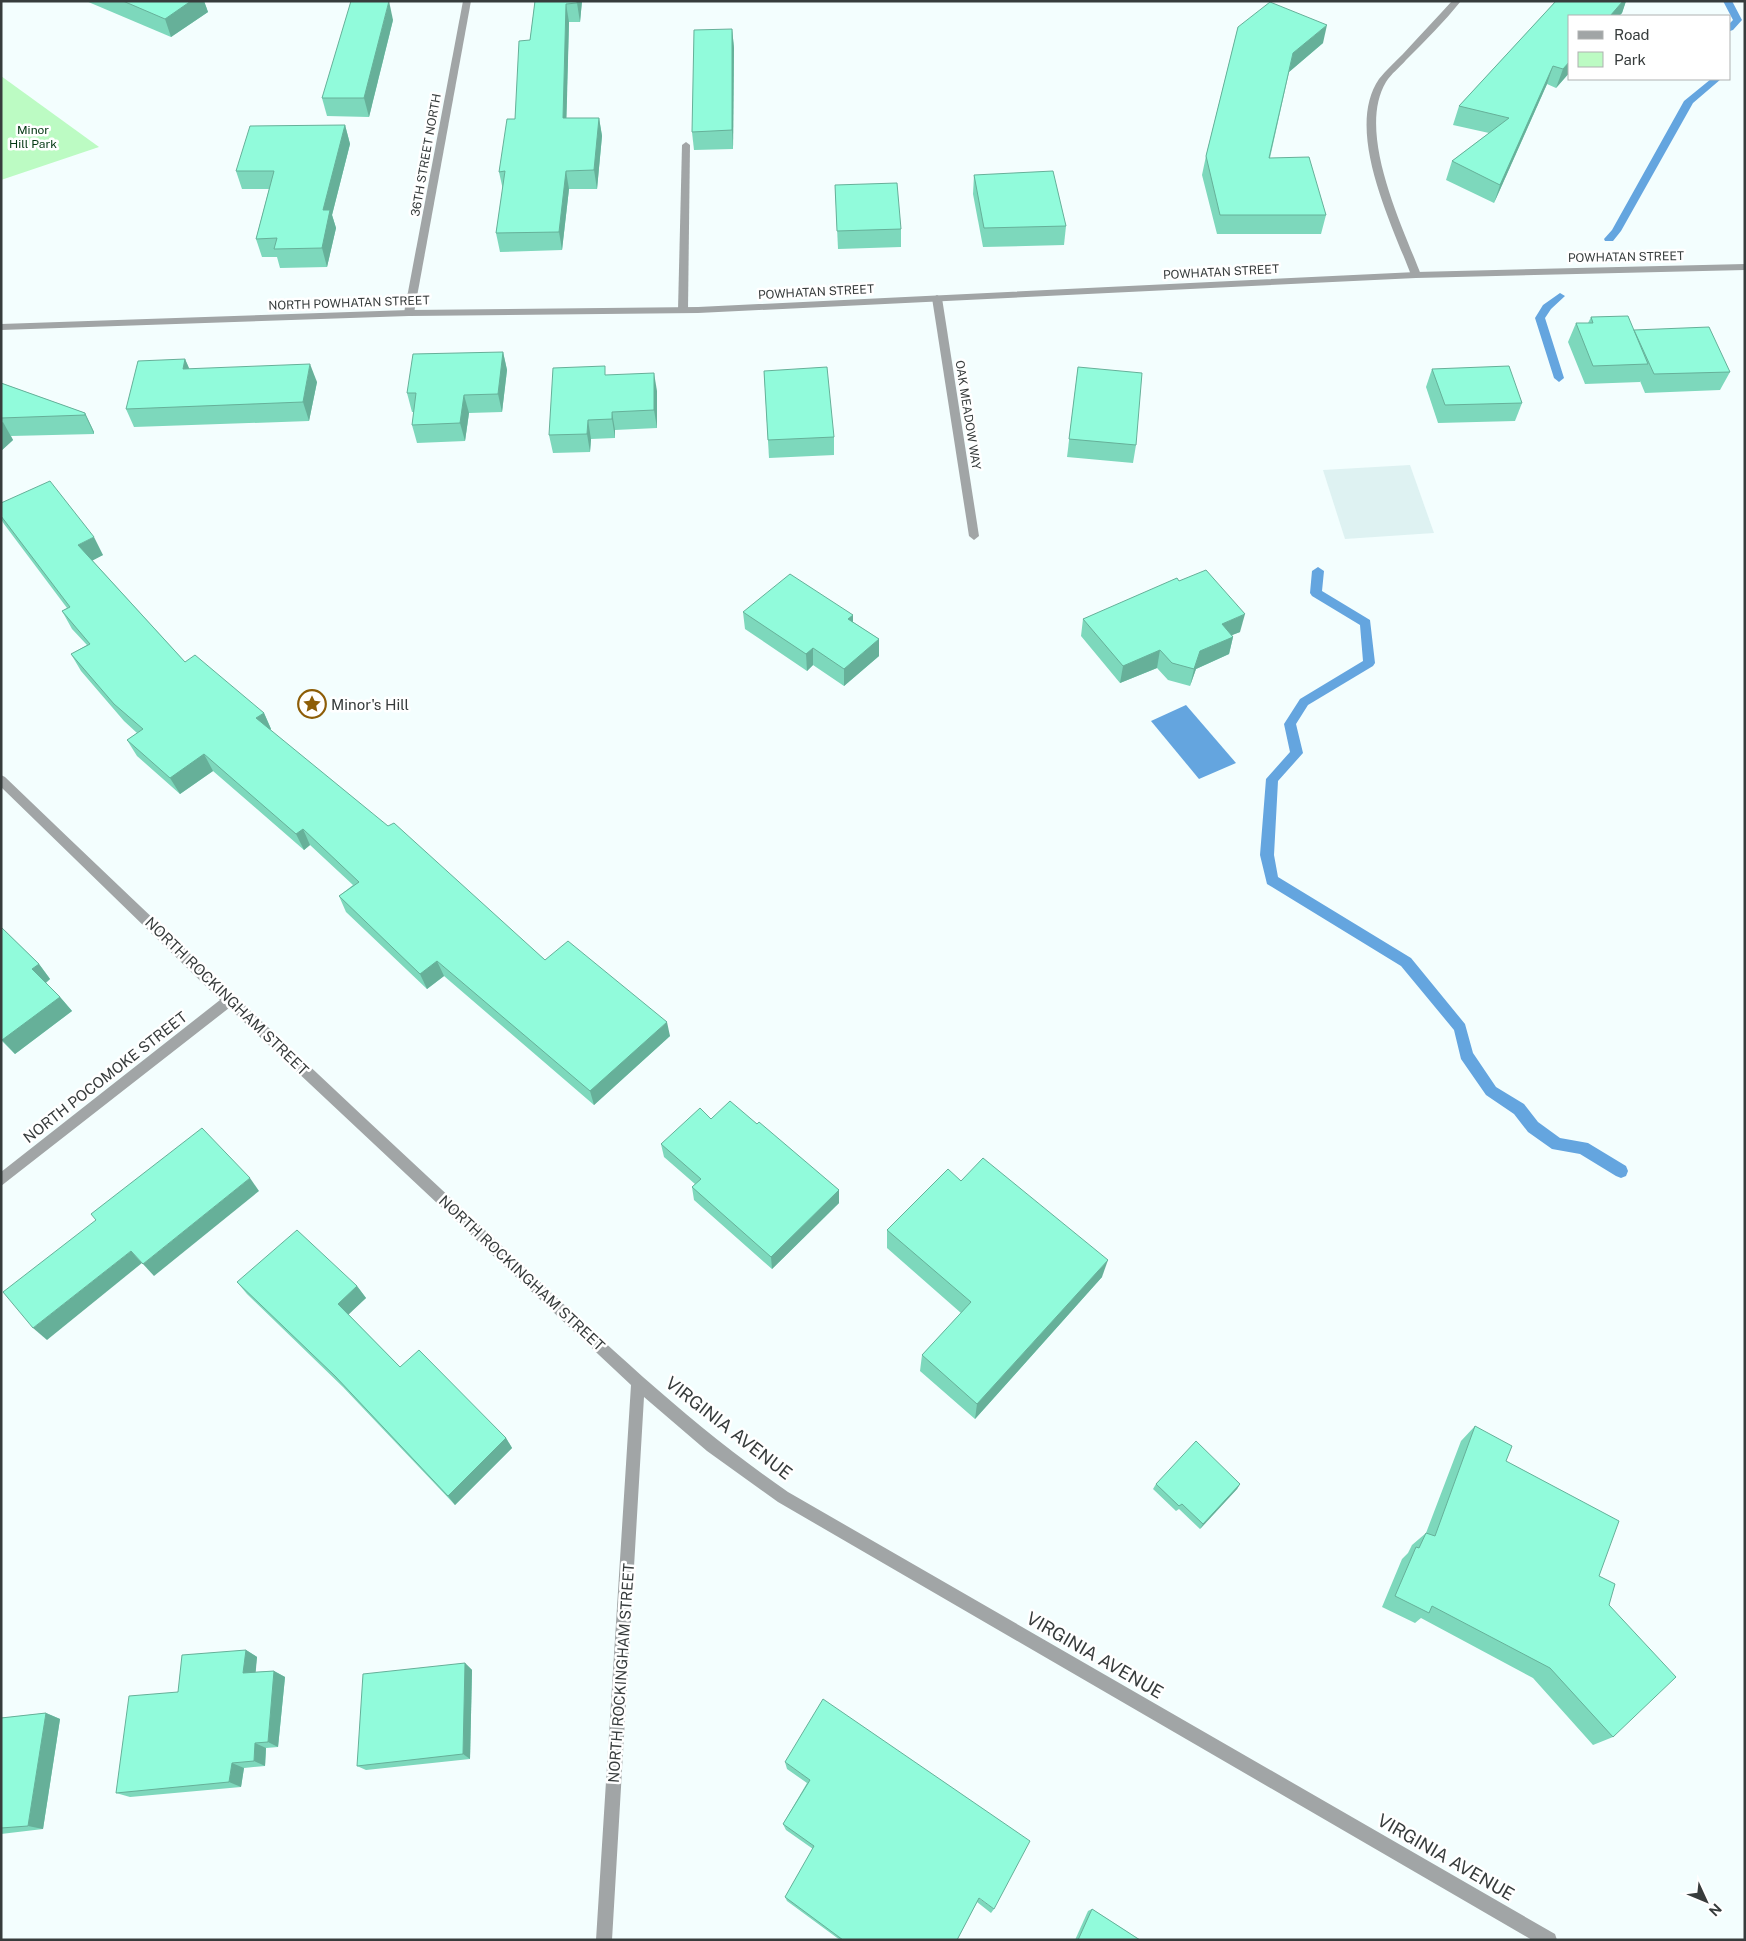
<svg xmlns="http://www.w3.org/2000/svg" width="1746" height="1941" viewBox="0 0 1746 1941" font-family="'Public Sans',sans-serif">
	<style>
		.built { fill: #def2f2 }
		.green { fill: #bcfbc3 }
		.water { fill: #64a5df }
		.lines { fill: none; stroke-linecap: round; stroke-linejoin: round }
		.stream { fill: #64a5df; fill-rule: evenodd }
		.service { fill: #a1a5a6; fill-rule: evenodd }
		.minor { fill: #a1a5a6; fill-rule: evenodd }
		.tertiary { fill: #a1a5a6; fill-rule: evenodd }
		.wall { fill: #7dd8bc }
		.shaded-wall { fill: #66b099 }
		.building { fill: #91fbdb; stroke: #66b099 }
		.labels { text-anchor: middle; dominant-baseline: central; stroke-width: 5; stroke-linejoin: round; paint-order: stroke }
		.far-park-label { font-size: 12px; fill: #033812; stroke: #fff }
		.far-street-label { font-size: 12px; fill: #373c3c; stroke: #fff }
		.poi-label { font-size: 15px; fill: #373c3c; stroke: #fff; text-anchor: start }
		.street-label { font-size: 15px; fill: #373c3c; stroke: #fff }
		.near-street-label { font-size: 18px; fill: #373c3c; stroke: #fff }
	</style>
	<rect width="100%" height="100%" fill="#f3fefe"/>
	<!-- built -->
	<polygon class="built" points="1410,465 1434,533 1345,539 1323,470"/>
	<!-- green -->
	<polygon class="green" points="1,76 99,147 1,180"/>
	<!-- water -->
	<polygon class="water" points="1186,705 1236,763 1199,779 1151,721"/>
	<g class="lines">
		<!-- stream -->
		<g class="stream">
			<polygon points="1723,1 1732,1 1742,20 1733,30 1730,31 1730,23 1733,20"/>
			<polygon points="1711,79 1721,79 1693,103 1621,231 1613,241 1605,241 1604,239 1612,230 1684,101"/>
			<polygon points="1560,293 1565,296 1551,309 1545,318 1564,378 1559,382 1554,378 1535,318 1543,305"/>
			<polygon points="1318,567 1324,571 1322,591 1370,620 1375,663 1373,666 1308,705 1296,724 1303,753 1278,781 1274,855 1278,877 1411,958 1465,1024 1473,1053 1496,1087 1524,1104 1538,1122 1560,1138 1588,1143 1626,1166 1628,1171 1626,1176 1621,1178 1616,1176 1580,1154 1552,1149 1528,1132 1514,1114 1486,1095 1461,1059 1454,1030 1401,966 1267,884 1260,855 1266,779 1290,752 1284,724 1300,699 1363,661 1360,625 1312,596 1310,593 1312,571"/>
		</g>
		<!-- service -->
		<polygon class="service" points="686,142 690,145 688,310 683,313 678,310 682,145"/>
		<!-- minor -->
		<g class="minor">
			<polygon points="463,1 471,1 414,313 409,316 404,313"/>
			<path d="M1452,1h9c-17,21 -36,40 -55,59 -6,7 -15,14 -20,22 -30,50 16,143 35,193l-5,3 -5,-3c-19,-51 -67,-145 -32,-196 7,-9 16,-17 24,-25 16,-18 33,-35 49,-53z"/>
			<polygon points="937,295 942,298 979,536 974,540 969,536 932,298"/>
			<path d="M1,775l4,2c154,148 309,294 465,439 103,96 202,196 318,276l767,442 2,6h-25l-754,-438 -71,-51 -63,-54 -32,543h-16l35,-555 -402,-377 -228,178v-14l219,-172 -219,-213z"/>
		</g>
		<!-- tertiary -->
		<polygon class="tertiary" points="1745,264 1745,270 1416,278 698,313 409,316 1,330 1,324 409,310 698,307 1416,272"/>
	</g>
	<!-- wall -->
	<g class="wall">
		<polygon points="86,1 204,1 208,12 171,37"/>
		<polygon points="535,1 582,1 580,22 569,22 566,118 599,118 602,136 597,189 569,189 562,250 500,252 496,233 503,190 499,172 515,119 530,40"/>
		<polygon points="1556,1 1626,1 1622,13 1619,16 1570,16 1570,72 1556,88 1547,84 1494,203 1446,180 1452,161 1489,133 1453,125 1459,106"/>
		<polygon points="393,20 369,117 327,116 322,98"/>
		<polygon points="1238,27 1323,43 1289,72 1270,158 1326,215 1321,234 1217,234 1202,175 1206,156"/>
		<polygon points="732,29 734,48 733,149 694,150 692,132"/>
		<polygon points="345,125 350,144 332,215 336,228 327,267 280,268 277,257 262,257 256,239 269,189 242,189 236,171"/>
		<polygon points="974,175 1066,226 1064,245 983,247 973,194"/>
		<polygon points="835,185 901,229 901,247 838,249"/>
		<polygon points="1591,317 1634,330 1730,372 1720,390 1645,393 1640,381 1640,382 1585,384 1568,342 1576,323 1588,323"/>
		<polygon points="503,352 507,370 502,412 469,413 465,441 417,443 412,425 414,412 412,412 407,393"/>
		<polygon points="185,359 189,369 317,382 309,421 134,427 126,409"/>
		<polygon points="1078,367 1136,445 1133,463 1067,457"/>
		<polygon points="1432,369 1522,403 1515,421 1438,423 1426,387"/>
		<polygon points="764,371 834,437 834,455 769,458"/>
		<polygon points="606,375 657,391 657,428 615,430 615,438 591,439 590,452 553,453 549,435"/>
		<polygon points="1,383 85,413 94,432 94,434 11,436 13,440 1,451"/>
		<polygon points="1,503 103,555 92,560 185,662 264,713 271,729 270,730 545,960 670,1036 594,1105 444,976 427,989 346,912 339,896 353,885 310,845 304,850 213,771 180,794 137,756 127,740 137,733 124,721 81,671 71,654 87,645 72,629 62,611 67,608 4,524 1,519"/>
		<polygon points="1179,581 1240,632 1232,635 1233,637 1229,654 1196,669 1190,686 1168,680 1157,668 1120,683 1081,636 1083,619"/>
		<polygon points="743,612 853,615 853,622 879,639 879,656 844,686 813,665 807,671 745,629"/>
		<polygon points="1,927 39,964 50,979 46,983 60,997 72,1011 15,1054 1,1040"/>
		<polygon points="711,1119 757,1124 839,1190 839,1203 772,1269 694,1200 692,1187 695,1184 664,1157 661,1144"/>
		<polygon points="961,1181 1102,1277 975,1419 920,1371 922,1355 961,1313 887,1248 887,1230"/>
		<polygon points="237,1282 357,1286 366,1298 348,1314 400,1367 506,1438 512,1448 455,1505 343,1387 247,1294"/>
		<polygon points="1475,1426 1506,1461 1599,1576 1609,1605 1613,1737 1593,1745 1533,1678 1421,1618 1415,1623 1382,1607 1402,1559 1408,1553 1412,1545 1426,1533 1461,1441"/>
		<polygon points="1156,1484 1240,1484 1237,1489 1200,1529 1179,1509 1176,1511 1153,1489"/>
		<polygon points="246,1650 257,1657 255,1672 274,1671 285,1677 278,1747 266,1748 265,1766 244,1768 241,1787 130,1797 116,1793 178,1692"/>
		<polygon points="465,1663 472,1670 470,1759 366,1770 357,1766"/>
		<polygon points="46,1713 60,1719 43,1829 1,1834 1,1718"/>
		<polygon points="785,1762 994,1909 991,1913 977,1902 957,1940 840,1940 787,1901 785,1897 813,1849 786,1830 783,1824 807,1783 787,1769"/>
		<polygon points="1092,1909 1140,1940 1075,1940 1088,1911"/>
	</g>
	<!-- shaded-wall -->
	<g class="shaded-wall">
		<polygon points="191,1 204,1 208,12 171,37 165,19"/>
		<polygon points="389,1 393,20 369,117 364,98"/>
		<polygon points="577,1 582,1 580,22 577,3"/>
		<polygon points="1623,1 1626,1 1622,13 1619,16 1610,16"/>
		<polygon points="566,4 569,22 566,137 563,118"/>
		<polygon points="1327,25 1323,43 1289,72 1293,53"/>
		<polygon points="732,29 734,48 733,149 732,130"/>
		<polygon points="1570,61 1570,72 1556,88 1563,69"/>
		<polygon points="1553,66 1547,84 1494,203 1500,185"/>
		<polygon points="599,118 602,136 597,189 594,170"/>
		<polygon points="345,125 350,144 332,215 336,228 327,267 322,248 323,210"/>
		<polygon points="566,171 569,189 562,250 559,232"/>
		<polygon points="503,352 507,370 502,412 498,394"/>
		<polygon points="185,359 193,377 183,369"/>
		<polygon points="310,364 317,382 309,421 303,402"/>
		<polygon points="654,373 657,391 657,428 654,410"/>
		<polygon points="464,395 469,413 465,441 460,423"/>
		<polygon points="612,412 615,430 615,438 612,419"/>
		<polygon points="85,413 94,432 94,434 85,415"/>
		<polygon points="588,420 591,439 590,452 587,434"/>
		<polygon points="3,422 13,440 1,451 1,423"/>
		<polygon points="94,537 103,555 88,563 78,545"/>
		<polygon points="1245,614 1240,632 1217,641 1222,624"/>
		<polygon points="853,615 853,632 848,619"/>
		<polygon points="1233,637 1229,654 1196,669 1190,686 1194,669 1200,651"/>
		<polygon points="879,639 879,656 844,686 844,669"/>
		<polygon points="813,648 813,665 807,671 806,654"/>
		<polygon points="1160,650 1157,668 1120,683 1123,666"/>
		<polygon points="264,713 271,729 264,735 256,718"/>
		<polygon points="204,754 213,771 180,794 170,778"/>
		<polygon points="303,829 310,845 304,850 296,834"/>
		<polygon points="437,961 444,976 427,989 420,974"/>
		<polygon points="39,964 50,979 44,984 32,969"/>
		<polygon points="60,997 72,1011 15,1054 2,1040"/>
		<polygon points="667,1022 670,1036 594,1105 590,1091"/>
		<polygon points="250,1178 259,1191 154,1276 143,1264"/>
		<polygon points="839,1190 839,1203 772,1269 771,1257"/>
		<polygon points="131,1251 142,1263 47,1340 33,1328"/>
		<polygon points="1108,1260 1102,1277 975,1419 977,1404"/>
		<polygon points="357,1286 366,1298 347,1316 338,1304"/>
		<polygon points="506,1438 512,1448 455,1505 448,1496"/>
		<polygon points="1240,1484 1237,1489 1200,1529 1203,1524"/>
		<polygon points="246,1650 257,1657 255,1680 243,1673"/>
		<polygon points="465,1663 472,1670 470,1759 463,1754"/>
		<polygon points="274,1671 285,1677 278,1747 268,1742"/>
		<polygon points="46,1713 60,1719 43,1829 28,1826"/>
		<polygon points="255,1743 266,1748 265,1766 254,1761"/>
		<polygon points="232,1763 244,1768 241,1787 229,1782"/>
	</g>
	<!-- building -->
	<g class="building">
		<polygon points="123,1 191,1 165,19"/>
		<polygon points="351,1 389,1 364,98 322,98"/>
		<polygon points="535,1 577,1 577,3 566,4 563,118 599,118 594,170 566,171 559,232 496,233 505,171 499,172 507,119 515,119 519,41 530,40"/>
		<polygon points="1556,1 1623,1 1610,16 1570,16 1570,61 1563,69 1553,66 1500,185 1452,161 1509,118 1459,106"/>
		<polygon points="1270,2 1327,25 1293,53 1269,158 1309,157 1326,215 1220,215 1206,156 1238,27"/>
		<polygon points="732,29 732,130 692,132 694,30"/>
		<polygon points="345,125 323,210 330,210 322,248 274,249 277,238 256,239 274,171 236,171 250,126"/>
		<polygon points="1053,171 1066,226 984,228 974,175"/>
		<polygon points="897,183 901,229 837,231 835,185"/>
		<polygon points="1628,316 1648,364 1593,366 1576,323 1593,323 1591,317"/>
		<polygon points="1709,327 1730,372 1654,374 1634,330"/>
		<polygon points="503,352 498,394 464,395 460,423 412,425 416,393 407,393 413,354"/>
		<polygon points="185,359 183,369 310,364 303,402 126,409 138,361"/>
		<polygon points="605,366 605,375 654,373 654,410 612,412 612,419 588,420 587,434 549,435 553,368"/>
		<polygon points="1509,366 1522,403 1445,405 1432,369"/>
		<polygon points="827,367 834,437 768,440 764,371"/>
		<polygon points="1078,367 1142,373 1136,445 1069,439"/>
		<polygon points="1,383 85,413 85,415 1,418"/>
		<polygon points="50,481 94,537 78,545 185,662 195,655 264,713 256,718 388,826 394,823 545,960 568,941 667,1022 590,1091 437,961 420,974 339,896 359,882 303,829 296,834 204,754 170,778 127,740 143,729 114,704 71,654 90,644 62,611 70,607 1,516 1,503"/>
		<polygon points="1206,570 1245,614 1222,624 1233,637 1200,651 1194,669 1172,663 1160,650 1123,666 1083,619 1177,578 1179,581"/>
		<polygon points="790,574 853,615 848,619 879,639 844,669 813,648 806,654 743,612"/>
		<polygon points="1,927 39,964 32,969 60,997 2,1040 1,1039"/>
		<polygon points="730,1101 757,1124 759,1122 839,1190 771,1257 692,1187 701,1179 661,1144 700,1108 711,1119"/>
		<polygon points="202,1128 250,1178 143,1264 131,1251 33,1328 3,1292 96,1220 91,1214"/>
		<polygon points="983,1158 1108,1260 977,1404 922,1355 971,1302 887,1230 948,1169 961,1181"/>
		<polygon points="297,1230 357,1286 338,1304 400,1367 419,1350 506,1438 448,1496 335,1376 237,1282"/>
		<polygon points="1475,1426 1512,1446 1506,1461 1619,1521 1599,1576 1615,1584 1609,1605 1676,1677 1613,1737 1550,1668 1432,1606 1429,1613 1395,1596 1416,1547 1419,1548 1426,1533 1435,1536"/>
		<polygon points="1196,1441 1240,1484 1203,1524 1182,1504 1179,1506 1156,1484"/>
		<polygon points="246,1650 243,1673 274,1671 268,1742 255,1743 254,1761 232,1763 229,1782 116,1793 129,1696 178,1692 182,1655"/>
		<polygon points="465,1663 463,1754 357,1766 363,1674"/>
		<polygon points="823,1699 1030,1841 994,1909 979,1898 957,1940 843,1940 785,1897 814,1846 783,1824 810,1780 785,1762"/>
		<polygon points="46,1713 28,1826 1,1828 1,1718"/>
		<polygon points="1092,1909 1140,1940 1078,1940"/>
	</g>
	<!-- icons -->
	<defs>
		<symbol id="sight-ring" viewBox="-11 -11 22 22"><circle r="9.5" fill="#fff" stroke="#8d5d07" stroke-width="1.5"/><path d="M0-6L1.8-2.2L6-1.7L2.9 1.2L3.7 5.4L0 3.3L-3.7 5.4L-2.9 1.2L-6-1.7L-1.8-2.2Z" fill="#8d5d07"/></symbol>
	</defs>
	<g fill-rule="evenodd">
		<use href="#sight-ring" x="296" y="688" width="32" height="32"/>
	</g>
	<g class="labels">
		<!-- far-park labels -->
		<g class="far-park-label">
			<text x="33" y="130">Minor<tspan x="33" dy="14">Hill Park</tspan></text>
		</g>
		<!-- far-street labels -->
		<g class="far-street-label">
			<text transform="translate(426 155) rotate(-80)">36TH STREET NORTH</text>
			<text transform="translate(1626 257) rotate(-1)">POWHATAN STREET</text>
			<text transform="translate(1221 272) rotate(-3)">POWHATAN STREET</text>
			<text transform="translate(816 292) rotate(-3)">POWHATAN STREET</text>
			<text transform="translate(349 303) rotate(-2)">NORTH POWHATAN STREET</text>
			<text transform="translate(968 415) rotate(81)">OAK MEADOW WAY</text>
		</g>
		<!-- poi labels -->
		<g class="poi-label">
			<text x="331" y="704">Minor's Hill</text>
		</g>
		<!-- street labels -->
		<g class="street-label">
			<text transform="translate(227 996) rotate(44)">NORTH ROCKINGHAM STREET</text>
			<text transform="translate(105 1077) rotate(-38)">NORTH POCOMOKE STREET</text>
			<text transform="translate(522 1273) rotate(43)">NORTH ROCKINGHAM STREET</text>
			<text transform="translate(621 1673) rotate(-86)">NORTH ROCKINGHAM STREET</text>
		</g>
		<!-- near-street labels -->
		<g class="near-street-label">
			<text transform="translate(729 1428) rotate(38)">VIRGINIA AVENUE</text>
			<text transform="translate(1095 1655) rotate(30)">VIRGINIA AVENUE</text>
			<text transform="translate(1446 1857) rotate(30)">VIRGINIA AVENUE</text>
		</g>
	</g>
	<!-- border -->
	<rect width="1746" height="1941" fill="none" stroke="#373c3c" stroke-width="5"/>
	<!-- legend -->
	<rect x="1568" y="15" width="162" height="65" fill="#ffffff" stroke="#afb1b1"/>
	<rect x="1578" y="31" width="25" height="8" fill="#a1a5a6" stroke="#afb1b1"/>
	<text x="1614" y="40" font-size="15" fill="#373c3c">Road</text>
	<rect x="1578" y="52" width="25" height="15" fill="#bcfbc3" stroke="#afb1b1"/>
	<text x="1614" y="65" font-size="15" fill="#373c3c">Park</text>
	<!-- north arrow -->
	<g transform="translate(1706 1901) rotate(134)" stroke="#ffffff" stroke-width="4" paint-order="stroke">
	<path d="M0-4L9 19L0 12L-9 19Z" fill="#373c3c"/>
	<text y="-8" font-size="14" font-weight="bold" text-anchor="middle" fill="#373c3c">N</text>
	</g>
</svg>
